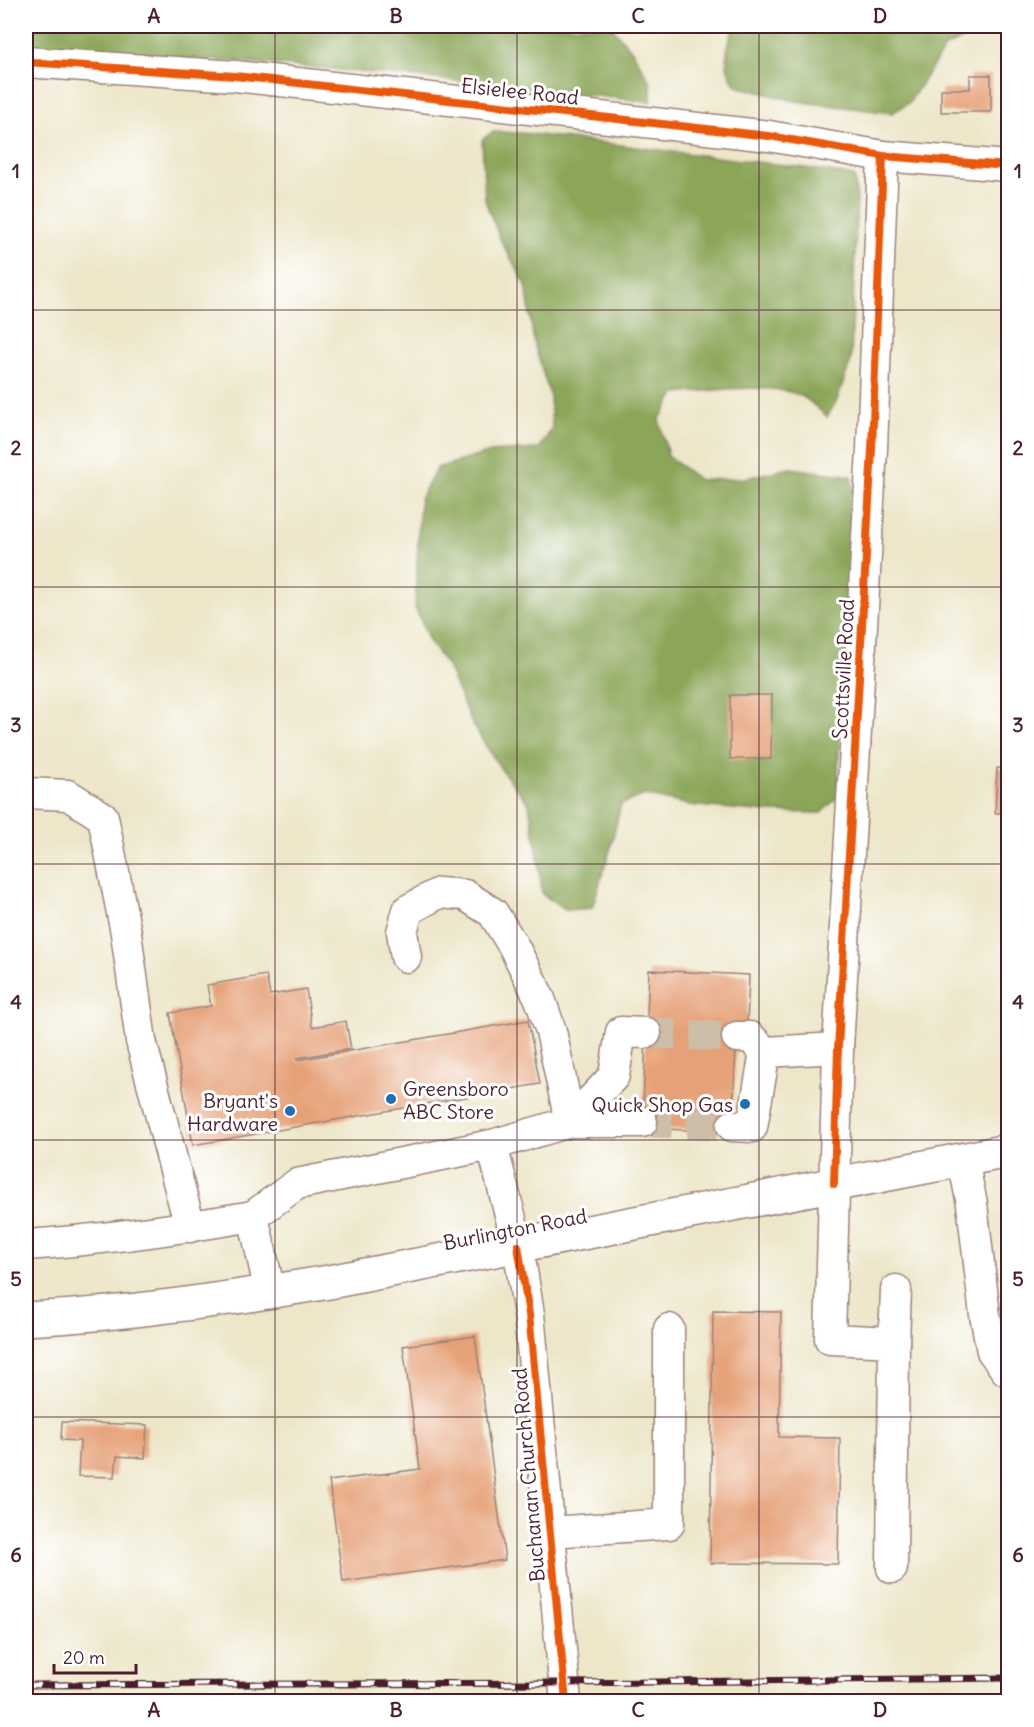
<svg xmlns="http://www.w3.org/2000/svg" width="1034" height="1727" viewBox="0 0 1034 1727" font-family="Delius,sans-serif">
	<style>
		.forest { fill: #8ba659; stroke: #6a6242; stroke-width: 1.5 }
		.building { fill: #e6a178 }
		.lines { fill: none; stroke-linecap: round; stroke-linejoin: round }
		.minor-tunnel { stroke: #ccbea9; stroke-width: 30; stroke-dasharray: 30 15; stroke-linecap: butt }
		.minor-casing { stroke: #9c827a; stroke-width: 33 }
		.highway-casing { stroke: #9c827a; stroke-width: 36 }
		.minor { stroke: #fff; stroke-width: 30 }
		.highway { stroke: #fff; stroke-width: 33 }
		.rail-casing { stroke: #4a1f2b; stroke-width: 7 }
		.rail { stroke: #fff; stroke-width: 4.5; stroke-dasharray: 14; stroke-linecap: butt }
		.cycleway-casing { stroke: #fff; stroke-width: 11 }
		.cycleway { stroke: #e8590c; stroke-width: 8 }
		.grid { fill: none; stroke: #4a1f2b; stroke-width: 1.5; stroke-opacity: 0.55 }
		.poi-dot { fill: #1f6fb2; stroke: #fff; stroke-width: 2 }
		.labels { text-anchor: middle; dominant-baseline: central; stroke-width: 6; stroke-linejoin: round; paint-order: stroke }
		.street-label { font-size: 20px; fill: #4a1f2b; stroke: #fff }
		.poi-label { font-size: 20px; fill: #4a1f2b; stroke: #fff; text-anchor: end }
		.neatline { fill: none; stroke: #4a1f2b; stroke-width: 2 }
		.grid-label { font-size: 20px; text-anchor: middle; font-weight: bold; fill: #4a1f2b }
	</style>
	<rect width="100%" height="100%" fill="#fff"/>
	<filter id="ink" filterUnits="userSpaceOnUse"><feTurbulence type="fractalNoise" baseFrequency=".0167" numOctaves="2"/><feDisplacementMap in="SourceGraphic" scale="12" xChannelSelector="R" yChannelSelector="G"/><feConvolveMatrix kernelMatrix="1 2 1 2 8 2 1 2 1" color-interpolation-filters="sRGB"/></filter>
	<filter id="wash" filterUnits="userSpaceOnUse"><feTurbulence type="fractalNoise" baseFrequency=".008" numOctaves="4" result="noise"/><feDisplacementMap in="SourceGraphic" scale="24" xChannelSelector="R" yChannelSelector="G"/><feGaussianBlur stdDeviation="1.35" result="paint"/><feColorMatrix in="noise" values="0 0 0 0 0 0 0 0 0 0 0 0 0 0 0 0 0 1.4 0 .05"/><feComposite in="paint" operator="in"/></filter>
	<g filter="url(#wash)">
		<rect width="100%" height="100%" fill="#ede6c9"/>
		<!-- forest -->
		<g class="forest">
			<path d="M26,26h585l22,26 18,32v18c-208,-23 -416,-46 -625,-50z"/>
			<path d="M735,26h273v1l-34,7 -29,13 -36,56 -17,10 -97,-12 -59,-15c-15,-21 -10,-38 -1,-60z"/>
			<path d="M492,132l30,1 284,35 48,8 3,23 -6,161 -14,40 -10,17c-7,-6 -14,-14 -22,-19 -28,-17 -97,-7 -130,-4l-16,26 9,36 31,24 46,-2 45,-10 61,8 6,38 -16,199 -4,85 -16,15 -54,-1 -78,-7 -44,-10 -24,9 -11,46 -18,58 -25,2 -25,-16 -5,-44 -8,-46 -28,-35 -29,-45 -25,-58 -18,-25 -14,-34 5,-108 17,-31 54,-16 48,-3 13,-20 -2,-33 -16,-53 -8,-58 -25,-44 -16,-41 -3,-60z"/>
		</g>
		<g id="blocks">
			<!-- building -->
			<g class="building">
				<polygon points="970,75 991,75 991,112 941,112 941,89 970,89"/>
				<polygon points="730,695 772,695 771,759 730,759"/>
				<polygon points="997,768 1008,768 1008,813 995,813"/>
				<polygon points="649,970 749,975 747,1027 737,1026 732,1132 642,1128"/>
				<polygon points="266,975 270,995 306,989 312,1027 346,1021 351,1049 297,1058 297,1060 528,1020 540,1084 193,1145 170,1013 211,1006 207,985"/>
				<polygon points="713,1311 781,1312 779,1437 840,1438 838,1564 710,1563"/>
				<polygon points="475,1336 505,1560 343,1582 329,1481 420,1469 403,1346"/>
				<polygon points="62,1422 147,1425 145,1458 117,1456 115,1477 78,1476 80,1441 61,1440"/>
			</g>
		</g>
	</g>
	<g filter="url(#ink)">
		<use href="#blocks" fill-opacity="0" stroke="#9c827a" stroke-width="1.5"/>
		<g class="lines">
			<!-- minor-tunnel -->
			<g class="minor-tunnel">
				<polyline points="646,1033 737,1037"/>
				<polyline points="642,1122 732,1126"/>
			</g>
			<defs>
				<g id="minor">
					<polyline points="26,62 235,76 769,136 883,156 1008,166"/>
					<polyline points="883,156 872,449 838,1048 830,1339 894,1342 892,1568"/>
					<polyline points="26,793 68,795 103,817 126,933 141,1041 190,1227"/>
					<polyline points="406,957 402,932 408,910 439,893 465,895 493,913 514,947 540,999 551,1031 570,1122"/>
					<polyline points="737,1037 750,1037 765,1052"/>
					<polyline points="570,1122 614,1076 621,1032 646,1033"/>
					<polyline points="732,1126 752,1127 765,1052 838,1048"/>
					<polyline points="492,1145 570,1122 642,1122"/>
					<polyline points="963,1160 972,1204 985,1315 992,1351 1006,1370 1008,1370"/>
					<polyline points="253,1216 297,1184 492,1145 518,1246 529,1314 566,1702"/>
					<path d="M26,1245c76,-5 151,-16 227,-29l17,76"/>
					<polyline points="894,1342 896,1290"/>
					<polyline points="550,1532 669,1524 669,1329"/>
				</g>
				<path id="highway" d="M26,1319c102,-5 202,-20 303,-37l679,-131"/>
			</defs>
			<!-- minor casing -->
			<use href="#minor" class="minor-casing"/>
			<!-- highway casing -->
			<use href="#highway" class="highway-casing"/>
			<!-- minor -->
			<use href="#minor" class="minor"/>
			<!-- highway -->
			<use href="#highway" class="highway"/>
			<defs>
				<polyline id="rail" points="26,1685 564,1683 1008,1678"/>
			</defs>
			<!-- rail casing -->
			<use href="#rail" class="rail-casing"/>
			<!-- rail -->
			<use href="#rail" class="rail"/>
			<defs>
				<g id="cycleway">
					<polyline points="26,62 235,76 769,136 883,156 1008,166"/>
					<polyline points="834,1184 838,1048 872,449 883,156"/>
					<polyline points="518,1246 529,1314 566,1702"/>
				</g>
			</defs>
			<!-- cycleway casing -->
			<use href="#cycleway" class="cycleway-casing"/>
			<!-- cycleway -->
			<use href="#cycleway" class="cycleway"/>
		</g>
	</g>
	<!-- grid -->
	<path class="grid" d="M275,26v1676M517,26v1676M759,26v1676M26,310h982M26,587h982M26,864h982M26,1140h982M26,1417h982"/>
	<!-- markers -->
	<g class="poi-dot">
		<circle cx="391" cy="1099" r="6"/>
		<circle cx="745" cy="1104" r="6"/>
		<circle cx="290" cy="1111" r="6"/>
	</g>
	<g class="labels">
		<!-- street labels -->
		<g class="street-label">
			<text transform="translate(520 91) rotate(6)">Elsielee Road</text>
			<text transform="translate(843 669) rotate(-87)">Scottsville Road</text>
			<text transform="translate(515 1229) rotate(-11)">Burlington Road</text>
			<text transform="translate(528 1475) rotate(-95)">Buchanan Church Road</text>
		</g>
		<!-- poi labels -->
		<g class="poi-label">
			<text x="403" y="1088" text-anchor="start">Greensboro<tspan x="403" dy="23">ABC Store</tspan></text>
			<text x="278" y="1100">Bryant's<tspan x="278" dy="23">Hardware</tspan></text>
			<text x="733" y="1104">Quick Shop Gas</text>
		</g>
	</g>
	<!-- margin -->
	<rect width="1034" height="1727" fill="none" stroke="#fff" stroke-width="66"/>
	<!-- scale -->
	<path d="M54 1664v9h82v-9" fill="none" stroke="#4a1f2b" stroke-width="3"/>
	<text x="63" y="1664" font-size="18" fill="#4a1f2b" stroke="#ffffff" stroke-width="4.5" paint-order="stroke">20 m</text>
	<rect x="33" y="33" width="968" height="1661" class="neatline"/>
	<g class="grid-label">
		<text x="154" y="23">A</text>
		<text x="396" y="23">B</text>
		<text x="638" y="23">C</text>
		<text x="880" y="23">D</text>
		<text x="16" y="178">1</text>
		<text x="1018" y="178">1</text>
		<text x="16" y="455">2</text>
		<text x="1018" y="455">2</text>
		<text x="16" y="732">3</text>
		<text x="1018" y="732">3</text>
		<text x="16" y="1009">4</text>
		<text x="1018" y="1009">4</text>
		<text x="16" y="1286">5</text>
		<text x="1018" y="1286">5</text>
		<text x="16" y="1562">6</text>
		<text x="1018" y="1562">6</text>
		<text x="154" y="1717">A</text>
		<text x="396" y="1717">B</text>
		<text x="638" y="1717">C</text>
		<text x="880" y="1717">D</text>
	</g>
</svg>
